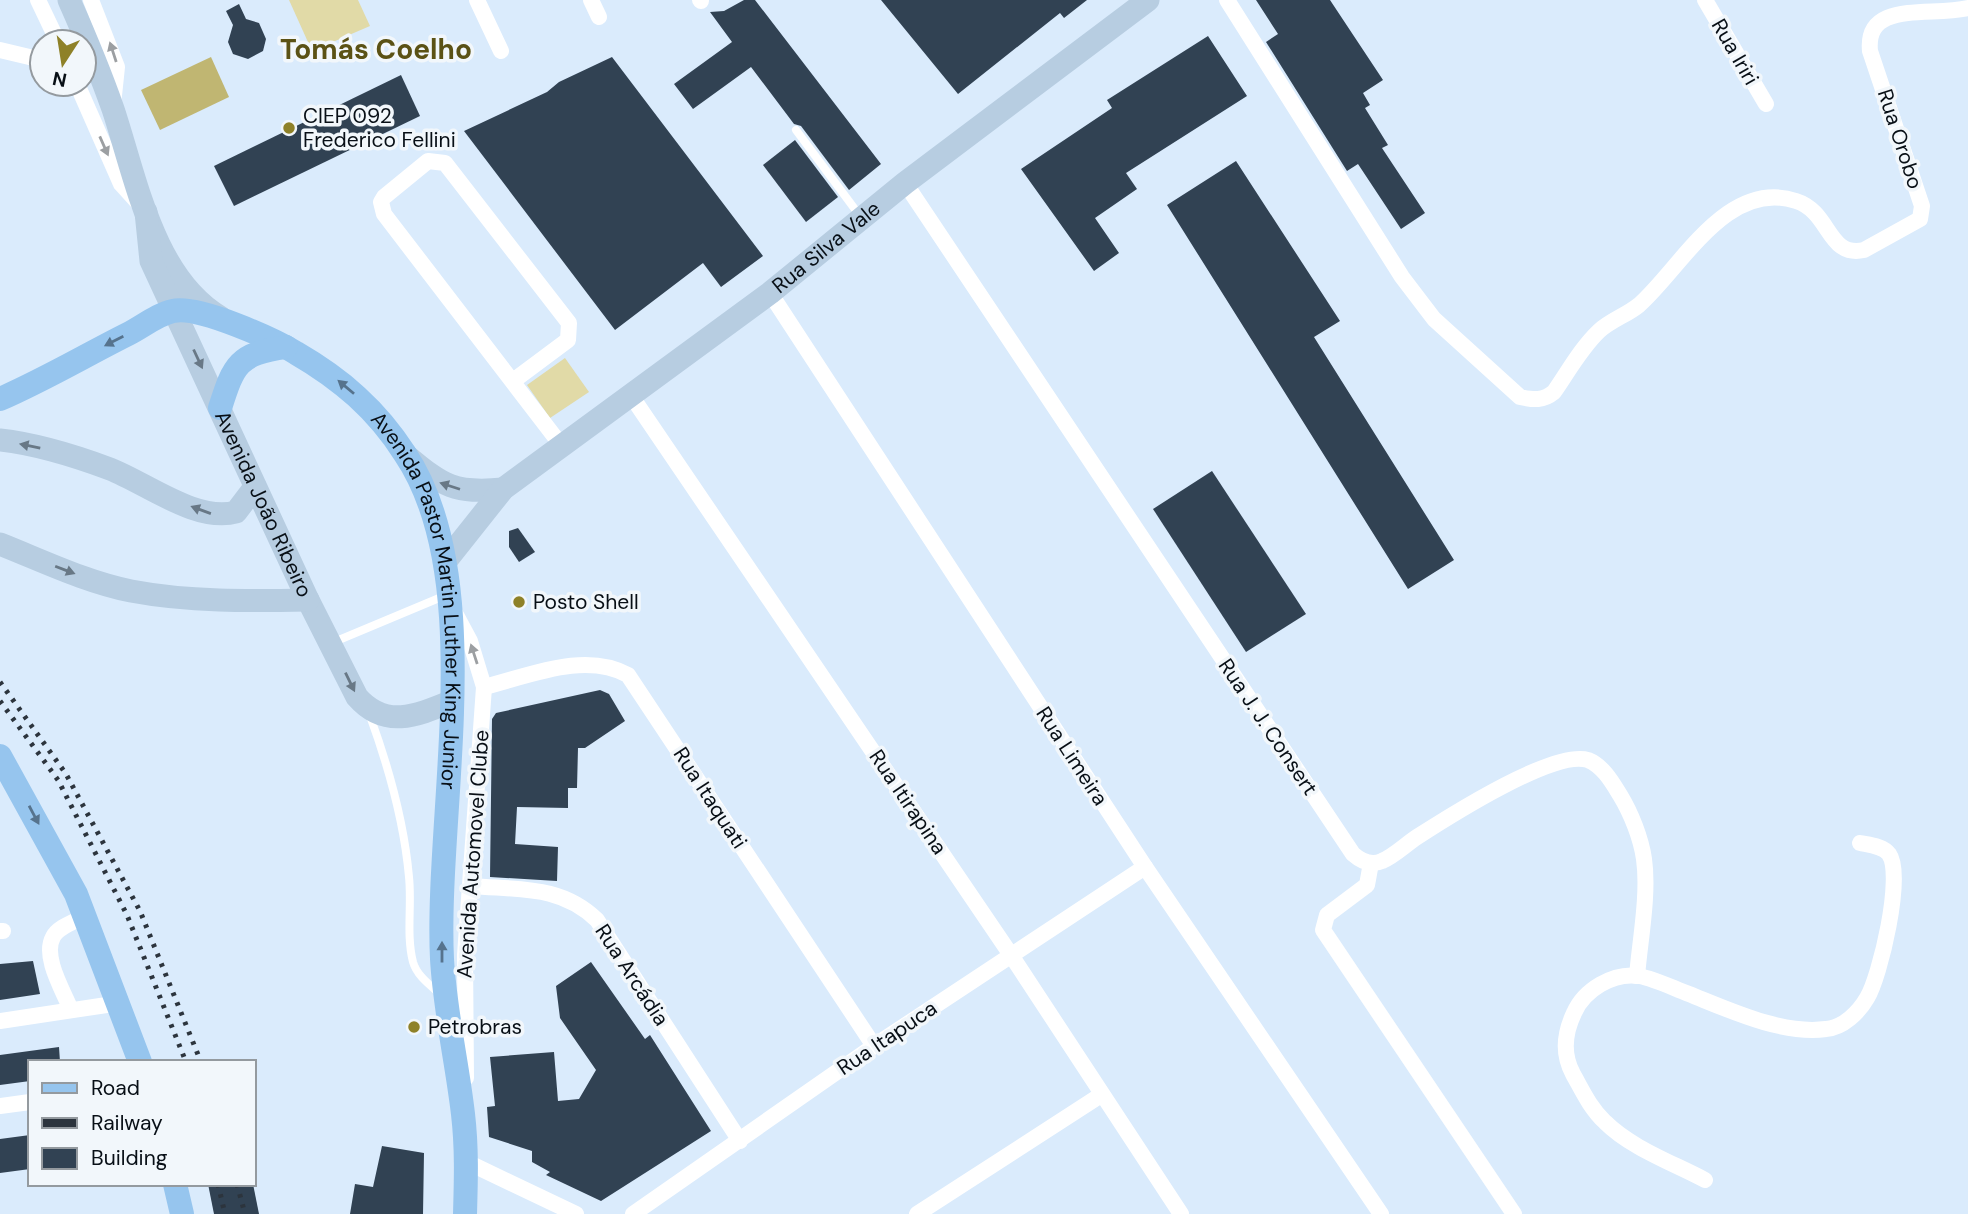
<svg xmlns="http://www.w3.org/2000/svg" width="1968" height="1214" viewBox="0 0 1968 1214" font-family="'DM Sans',sans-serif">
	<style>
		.green { fill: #e1daa7 }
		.water { fill: #c0b672 }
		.building { fill: #314253 }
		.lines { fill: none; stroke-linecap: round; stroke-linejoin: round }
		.lane { stroke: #fff; stroke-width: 8 }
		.street { stroke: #fff; stroke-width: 16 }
		.secondary { stroke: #b7cde1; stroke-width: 23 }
		.primary { stroke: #96c5ee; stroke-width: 24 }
		.rail { stroke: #2c343d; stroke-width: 5; stroke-dasharray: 3.5 7; stroke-linecap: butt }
		.oneway { fill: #9c9fa2 }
		.oneway2 { fill: #56738d }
		.oneway3 { fill: #687886 }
		.poi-dot { fill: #8e8128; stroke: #f2f7fb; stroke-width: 2.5 }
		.labels { text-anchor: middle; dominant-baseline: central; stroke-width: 7; stroke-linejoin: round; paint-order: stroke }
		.street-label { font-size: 21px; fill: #080f16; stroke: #f2f7fb }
		.poi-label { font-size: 21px; fill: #080f16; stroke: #f2f7fb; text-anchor: start }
		.district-label { font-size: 28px; font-weight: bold; fill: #5b5215; stroke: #f2f7fb }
	</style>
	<rect width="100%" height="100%" fill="#daebfc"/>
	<!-- green -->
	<g class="green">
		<polygon points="289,0 358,0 370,26 312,51"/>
		<polygon points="565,358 589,392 550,418 527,385"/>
	</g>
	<!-- water -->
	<polygon class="water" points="211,57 229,97 160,130 141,90"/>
	<!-- building -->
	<g class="building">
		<polygon points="744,0 755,0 881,164 849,190 801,126 794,124 751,67 693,109 674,84 732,42 710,12 724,11"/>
		<polygon points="881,0 1087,0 1064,18 1060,13 958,94"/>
		<polygon points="1256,0 1330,0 1383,80 1363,93 1370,105 1365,108 1388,145 1382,148 1425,213 1401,229 1358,164 1347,171 1266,42 1278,34"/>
		<polygon points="239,4 246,19 259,23 266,39 263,51 248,59 233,54 228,42 233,25 226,11"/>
		<polygon points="1208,36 1247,96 1126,173 1137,189 1095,218 1119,253 1094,271 1021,169 1112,108 1107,100"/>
		<polygon points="612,57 763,256 721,287 703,263 615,330 464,131 547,92 559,82"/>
		<polygon points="401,75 420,116 234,206 214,166"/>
		<polygon points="795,140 838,197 806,222 763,165"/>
		<polygon points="1236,161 1340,321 1314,337 1454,560 1408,589 1167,205"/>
		<polygon points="1212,471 1306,614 1246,652 1153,509"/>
		<polygon points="518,528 535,552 519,562 509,547 509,531"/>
		<polygon points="600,690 609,694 625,721 585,748 578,748 577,788 568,788 568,808 517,807 515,844 558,847 557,881 490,877 492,719 496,713"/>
		<polygon points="33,961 40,994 0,1000 0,964"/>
		<polygon points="591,962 645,1039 650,1035 711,1131 601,1201 546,1175 550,1172 532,1162 532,1151 489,1137 487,1107 495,1106 490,1057 554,1052 558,1101 579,1099 596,1070 560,1018 556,986"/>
		<polygon points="59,1047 60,1062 30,1062 30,1081 0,1085 0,1055"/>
		<polygon points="30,1135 30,1169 0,1173 0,1139"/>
		<polygon points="382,1146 424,1153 423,1214 350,1214 355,1184 373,1187"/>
		<polygon points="208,1184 253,1184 259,1214 214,1214"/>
	</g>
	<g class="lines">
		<!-- lane -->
		<g class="lane">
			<polyline points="796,130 860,216"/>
			<polyline points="334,642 444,596"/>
			<path d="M370,716c19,52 34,105 39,161 3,28 -3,58 4,85 4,14 17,23 27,32"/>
		</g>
		<!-- street -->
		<g class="street">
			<polyline points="38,0 58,42"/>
			<polyline points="91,0 117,67 113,105"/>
			<polyline points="477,0 501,51"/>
			<polyline points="591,0 599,17"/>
			<polyline points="700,0 701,1"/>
			<path d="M1227,0l175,277 32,42 86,78c14,3 23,4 34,-5 14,-20 27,-44 45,-61 12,-11 28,-16 40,-26 42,-37 88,-127 157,-104 35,11 31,57 68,49l56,-31 2,-13 -52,-155c-5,-51 59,-34 98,-43"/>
			<polyline points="1705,0 1766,104"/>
			<polyline points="0,50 42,60"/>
			<polyline points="77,84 121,184 140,205"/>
			<path d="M905,183l448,671c8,7 18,12 29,7 12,-5 23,-16 35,-24 31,-20 137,-88 171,-77 15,6 24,22 32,35 11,18 21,43 24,64 5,35 -4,81 -7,117"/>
			<polyline points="770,293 1145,867 1381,1214"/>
			<polyline points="513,381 568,340 569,323 445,163 428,161 384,197 381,202 384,214 561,445"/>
			<polyline points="630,394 1011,955 1181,1214"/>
			<polyline points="455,613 470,641 484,687 465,955 466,1078"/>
			<path d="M484,687c45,-11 101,-36 144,-12l246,371"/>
			<polyline points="1371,863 1367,885 1327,915 1323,930 1514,1214"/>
			<path d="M472,886c47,4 89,-1 125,34l143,221"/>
			<polyline points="0,931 3,931"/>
			<path d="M71,1010c-7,-18 -29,-53 -18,-73 5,-10 21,-15 32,-21"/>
			<polyline points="0,1021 120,1003"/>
			<polyline points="0,1106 30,1102"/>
			<polyline points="467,1162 576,1214"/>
			<path d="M1705,1180c-32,-17 -74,-32 -100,-58 -15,-14 -23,-32 -32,-48 -11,-20 -8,-42 1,-61 10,-23 39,-41 65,-37 16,3 34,12 50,18 40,16 93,41 137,35 17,-1 33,-17 41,-31 13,-21 37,-123 22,-144 -6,-8 -19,-9 -29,-11"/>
			<polyline points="633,1214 874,1046 1145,867"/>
			<polyline points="917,1214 1101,1095"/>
		</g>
		<!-- secondary -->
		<g class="secondary">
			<path d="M69,0c16,36 31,72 44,109 23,69 40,168 107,208"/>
			<path id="s1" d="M146,212l5,49 157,339 49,97c28,32 59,19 93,5"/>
			<path d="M0,440c37,4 75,16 110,29 36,14 87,54 126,43l19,-25"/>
			<path d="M407,456c36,30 48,38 96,33"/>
			<path d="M0,544c43,17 86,38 131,47 58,11 118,10 177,9"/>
			<path id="s2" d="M445,562l58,-73 267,-196 135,-110 243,-183"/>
		</g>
		<!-- primary -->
		<g class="primary">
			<path id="s3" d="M0,399c44,-19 86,-44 128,-65 14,-7 30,-20 45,-23 25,-6 100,28 123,42 45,26 81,57 109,101 84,125 30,360 37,505 3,53 15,103 21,155 4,34 3,66 2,100"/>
			<path d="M220,408c14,-44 18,-54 66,-61"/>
			<polyline points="0,756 76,894 140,1062"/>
			<polyline points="175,1184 182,1214"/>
		</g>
		<!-- rail -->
		<g class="rail">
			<polyline points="0,682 66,774 140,911 201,1062"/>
			<polyline points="0,701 58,780 127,915 186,1062"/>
			<polyline points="218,1184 225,1214"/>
			<polyline points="237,1184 245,1214"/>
		</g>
	</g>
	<!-- one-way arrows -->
	<defs><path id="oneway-solid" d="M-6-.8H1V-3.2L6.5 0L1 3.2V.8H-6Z" transform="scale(1.75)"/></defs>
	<g class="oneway">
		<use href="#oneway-solid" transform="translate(113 52) rotate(-108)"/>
		<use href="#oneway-solid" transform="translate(104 146) rotate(66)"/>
		<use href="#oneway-solid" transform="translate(474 654) rotate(-108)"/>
	</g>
	<g class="oneway2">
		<use href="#oneway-solid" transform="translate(114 341) rotate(153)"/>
		<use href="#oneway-solid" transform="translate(346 387) rotate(-140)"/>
		<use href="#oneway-solid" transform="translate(34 815) rotate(62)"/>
		<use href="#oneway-solid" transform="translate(442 952) rotate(-90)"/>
	</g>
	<g class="oneway3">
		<use href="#oneway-solid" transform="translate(198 359) rotate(65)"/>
		<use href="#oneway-solid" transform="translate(30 446) rotate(-168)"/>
		<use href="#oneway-solid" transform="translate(450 486) rotate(-162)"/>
		<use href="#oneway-solid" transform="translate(201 510) rotate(-160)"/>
		<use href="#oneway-solid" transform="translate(65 570) rotate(21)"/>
		<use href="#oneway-solid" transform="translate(350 682) rotate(64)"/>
	</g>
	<!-- markers -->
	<g class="poi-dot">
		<circle cx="289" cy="128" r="7"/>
		<circle cx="519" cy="602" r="7"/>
		<circle cx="414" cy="1027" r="7"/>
	</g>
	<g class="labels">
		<!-- street labels -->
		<g class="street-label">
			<text transform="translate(1735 52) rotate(60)">Rua Iriri</text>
			<text transform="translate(1900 139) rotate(72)">Rua Orobo</text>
			<text stroke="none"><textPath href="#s2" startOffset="497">Rua Silva Vale</textPath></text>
			<text stroke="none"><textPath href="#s1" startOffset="317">Avenida João Ribeiro</textPath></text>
			<text stroke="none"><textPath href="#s3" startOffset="623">Avenida Pastor Martin Luther King Junior</textPath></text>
			<text transform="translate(1268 727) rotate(56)">Rua J. J. Consert</text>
			<text transform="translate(1072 756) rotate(57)">Rua Limeira</text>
			<text transform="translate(710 798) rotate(57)">Rua Itaquati</text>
			<text transform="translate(908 802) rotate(56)">Rua Itirapina</text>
			<text transform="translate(473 854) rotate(-86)">Avenida Automovel Clube</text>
			<text transform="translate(632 975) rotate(57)">Rua Arcádia</text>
			<text transform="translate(887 1038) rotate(-34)">Rua Itapuca</text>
		</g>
		<!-- poi labels -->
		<g class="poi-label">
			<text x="303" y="116">CIEP 092<tspan x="303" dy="24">Frederico Fellini</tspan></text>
			<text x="533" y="602">Posto Shell</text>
			<text x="428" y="1027">Petrobras</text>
		</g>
		<!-- district labels -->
		<g class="district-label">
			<text x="376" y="49">Tomás Coelho</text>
		</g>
	</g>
	<!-- legend -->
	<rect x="28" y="1060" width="228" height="126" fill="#f2f7fb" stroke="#949a9f" stroke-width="2"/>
	<rect x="42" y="1083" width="35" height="10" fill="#96c5ee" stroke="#949a9f" stroke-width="2"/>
	<text x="91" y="1095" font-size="21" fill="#080f16">Road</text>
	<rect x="42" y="1118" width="35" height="10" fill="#2c343d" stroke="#949a9f" stroke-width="2"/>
	<text x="91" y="1130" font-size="21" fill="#080f16">Railway</text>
	<rect x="42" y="1148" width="35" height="21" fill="#314253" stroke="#949a9f" stroke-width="2"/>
	<text x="91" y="1165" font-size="21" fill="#080f16">Building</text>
	<!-- north arrow -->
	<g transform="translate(63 63) rotate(192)"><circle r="33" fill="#f2f7fb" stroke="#949a9f" stroke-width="2"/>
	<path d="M0-5L12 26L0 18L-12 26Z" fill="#8e8128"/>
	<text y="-10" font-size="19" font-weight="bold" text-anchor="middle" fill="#080f16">N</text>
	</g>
</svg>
